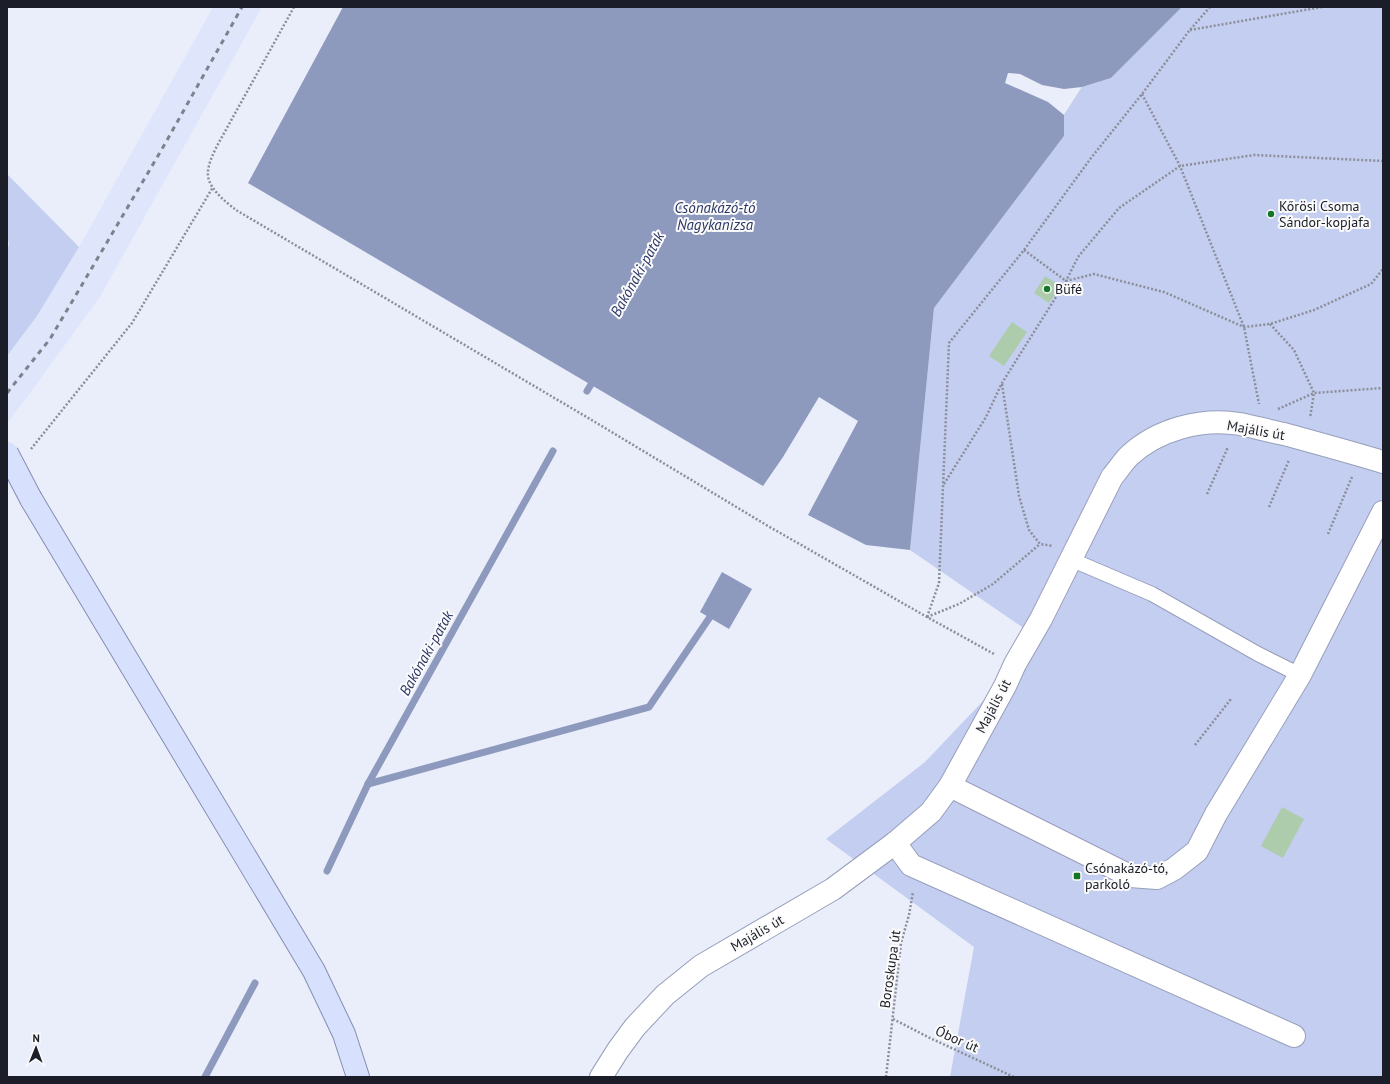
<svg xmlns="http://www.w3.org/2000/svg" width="1390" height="1084" viewBox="0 0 1390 1084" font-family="'PT Sans',sans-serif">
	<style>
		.built { fill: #dfe6fc }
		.green { fill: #c4cef0 }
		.water { fill: #8e99be }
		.pier { fill: #eaeefa }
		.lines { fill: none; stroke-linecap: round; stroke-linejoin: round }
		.stream { stroke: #8e99be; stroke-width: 7 }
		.building { fill: #acccac }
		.service-casing { stroke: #979fbb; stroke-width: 16 }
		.minor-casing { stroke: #979fbb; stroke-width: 24 }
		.primary-casing { stroke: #848eb2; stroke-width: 24 }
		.path { stroke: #8b8e99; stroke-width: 2.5; stroke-dasharray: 2 2; stroke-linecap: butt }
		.service { stroke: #fff; stroke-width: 14 }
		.minor { stroke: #fff; stroke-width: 22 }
		.primary { stroke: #d7e0fd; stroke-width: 22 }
		.rail { stroke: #7e828d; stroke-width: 3; stroke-dasharray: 5 5; stroke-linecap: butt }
		.primary-bridge-casing { stroke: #848eb2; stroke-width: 24; stroke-linecap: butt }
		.primary-bridge { stroke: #d7e0fd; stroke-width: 22 }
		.poi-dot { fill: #157627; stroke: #fbfbfb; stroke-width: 1.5 }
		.labels { text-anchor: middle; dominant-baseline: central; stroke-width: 4; stroke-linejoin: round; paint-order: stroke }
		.poi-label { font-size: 14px; fill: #1b1e28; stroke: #fbfbfb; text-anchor: start }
		.street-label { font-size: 14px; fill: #1b1e28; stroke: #fbfbfb }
		.water-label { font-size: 15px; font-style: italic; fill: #2b3566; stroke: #fbfbfb }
	</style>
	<rect width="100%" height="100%" fill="#eaeefa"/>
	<!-- built -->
	<polygon class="built" points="213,7 262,7 101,295 34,388 7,423 7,356 37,316 79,247"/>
	<!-- green -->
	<g class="green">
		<polygon points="1182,7 1383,7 1383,1077 950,1077 974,947 826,839 925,762 1041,640 910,550 934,308 1064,136 1064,115 1082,87 1111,78"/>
		<polygon points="7,174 79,247 37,316 7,356 7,248 9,245 7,233"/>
	</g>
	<!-- water -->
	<g class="water">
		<polygon points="343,7 1182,7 1111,78 1082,87 1064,115 1064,136 934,308 910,550 866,545 808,515 858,421 819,397 783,457 763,486 248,183"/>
		<polygon points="722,572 752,589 729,629 700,612"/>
	</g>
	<!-- pier -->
	<polygon class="pier" points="1008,73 1020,74 1042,85 1064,89 1082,87 1064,115 1048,102 1005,83"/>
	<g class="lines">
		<!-- stream -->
		<g class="stream">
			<polyline points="587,391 595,378"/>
			<polyline points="368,784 649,707 714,611"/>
			<polyline points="327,871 368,784 553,451"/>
			<polyline points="205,1077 255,983"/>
		</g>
	</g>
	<!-- building -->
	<g class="building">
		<polygon points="1045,276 1061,286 1049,303 1034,293"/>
		<polygon points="1012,322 1027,332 1004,366 989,356"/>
		<polygon points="1282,807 1304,819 1283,858 1261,846"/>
	</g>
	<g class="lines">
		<defs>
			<polyline id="service" points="1070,559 1152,594 1258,654 1300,675"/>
			<g id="minor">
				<polyline points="950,786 1130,876 1157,878 1174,869 1197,851 1216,814 1300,675 1383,512"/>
				<polyline points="895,843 911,865 1294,1036"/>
				<path d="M601,1077l17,-27 17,-23 30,-32 36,-29 132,-77 62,-46 36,-31 19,-26 55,-100 10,-22 26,-45 71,-142c6,-7 11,-15 17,-21 29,-27 72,-38 111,-32 14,3 29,7 44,10 33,9 66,18 99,28"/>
			</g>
			<polyline id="primary" points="31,499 314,971 344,1034 358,1077"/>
		</defs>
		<!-- service casing -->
		<use href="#service" class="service-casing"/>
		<!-- minor casing -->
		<use href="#minor" class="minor-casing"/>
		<!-- primary casing -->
		<use href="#primary" class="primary-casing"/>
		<!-- path -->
		<g class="path">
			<path d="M294,7l-77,139c-4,8 -10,20 -9,30 2,14 18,26 28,34l354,209 178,107 159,91 67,37"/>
			<polyline points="1190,30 1322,7"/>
			<polyline points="1142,94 1180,166 1244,327 1259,404"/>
			<polyline points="1024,250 1066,281 1094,274 1164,292 1244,327 1270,324 1314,310 1371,284 1383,269"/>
			<polyline points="1270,324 1294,350 1314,393 1310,418"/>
			<polyline points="1002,384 1019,496 1029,530 1040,544 1053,546"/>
			<polyline points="1278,409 1314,393 1383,388"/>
			<polyline points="31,449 132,323 213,187"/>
			<polyline points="944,484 986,417 1002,383 1066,281 1078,257 1119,208 1180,166 1254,155 1383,161"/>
			<polyline points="1207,494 1228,447"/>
			<polyline points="1269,507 1289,460"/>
			<polyline points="1328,534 1352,477"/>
			<polyline points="927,617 939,583 949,343 1024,250 1091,158 1142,94 1189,31 1210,7"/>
			<polyline points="927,617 959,604 993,584 1040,544"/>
			<polyline points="1195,745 1231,699"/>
			<polyline points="893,1019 930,1038 1014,1077"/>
			<polyline points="886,1077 901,943 909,915 913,892"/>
		</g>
		<!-- service -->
		<use href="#service" class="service"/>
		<!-- minor -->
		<use href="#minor" class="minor"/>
		<!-- primary -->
		<use href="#primary" class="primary"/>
		<!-- rail -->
		<polyline class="rail" points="7,393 50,339 162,149 242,7"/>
		<defs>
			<polyline id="primary-bridge" points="7,453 31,499"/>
		</defs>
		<!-- primary-bridge casing -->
		<use href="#primary-bridge" class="primary-bridge-casing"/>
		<!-- primary-bridge -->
		<use href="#primary-bridge" class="primary-bridge"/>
	</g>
	<!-- markers -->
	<g class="poi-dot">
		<circle cx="1271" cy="214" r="4"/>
		<circle cx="1047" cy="289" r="4"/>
		<rect x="1073" y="872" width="8" height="8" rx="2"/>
	</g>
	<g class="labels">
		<!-- poi labels -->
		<g class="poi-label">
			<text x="1279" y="206">Kőrösi Csoma<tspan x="1279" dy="16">Sándor-kopjafa</tspan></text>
			<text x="1055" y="289">Büfé</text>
			<text x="1085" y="868">Csónakázó-tó,<tspan x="1085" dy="16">parkoló</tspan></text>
		</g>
		<!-- street labels -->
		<g class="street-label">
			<text transform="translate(1256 430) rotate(10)">Majális út</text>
			<text transform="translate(993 706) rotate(-62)">Majális út</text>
			<text transform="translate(757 933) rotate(-30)">Majális út</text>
			<text transform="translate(890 969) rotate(-82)">Boroskupa út</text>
			<text transform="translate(957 1039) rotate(24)">Óbor út</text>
		</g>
		<!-- water labels -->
		<g class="water-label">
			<text x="715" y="207">Csónakázó-tó<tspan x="715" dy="17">Nagykanizsa</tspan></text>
			<text transform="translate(637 274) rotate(-61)">Bakónaki-patak</text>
			<text transform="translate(426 653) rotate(-61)">Bakónaki-patak</text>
		</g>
	</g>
	<!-- border -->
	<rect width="1390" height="1084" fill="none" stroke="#1b1e28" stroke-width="16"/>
	<!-- north arrow -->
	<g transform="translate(36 1048) rotate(1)" stroke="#fbfbfb" stroke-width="3" paint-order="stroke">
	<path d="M0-3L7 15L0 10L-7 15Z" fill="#1b1e28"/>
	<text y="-6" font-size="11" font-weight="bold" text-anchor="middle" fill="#1b1e28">N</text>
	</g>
</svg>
